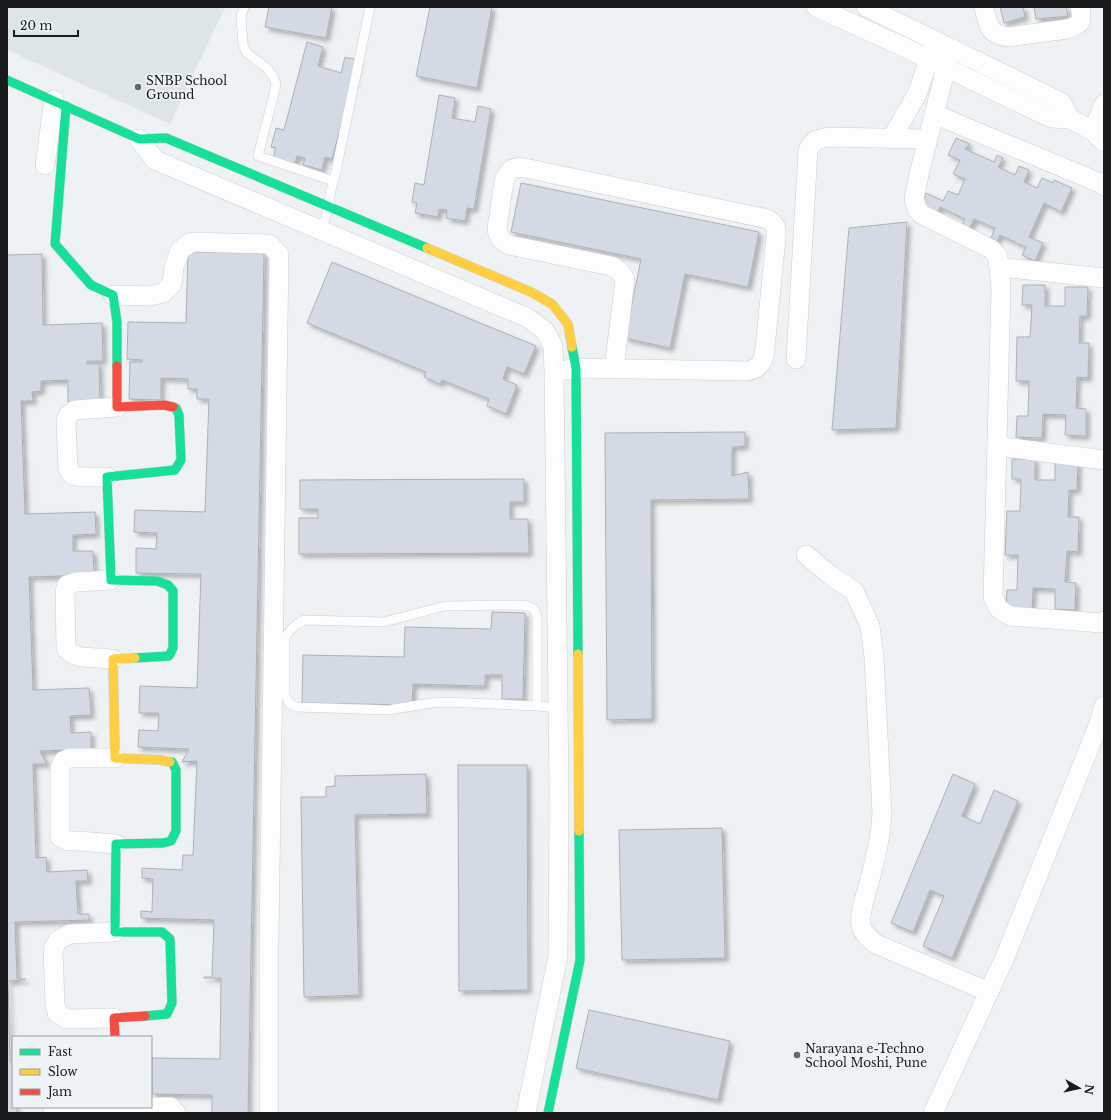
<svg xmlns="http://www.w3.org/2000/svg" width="1111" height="1120" viewBox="0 0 1111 1120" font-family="'Libre Baskerville',serif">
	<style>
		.built { fill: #dde5e9 }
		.building { fill: #d4dae5; stroke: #afb1b3; filter: url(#shadow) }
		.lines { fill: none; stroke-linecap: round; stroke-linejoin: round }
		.lane-casing { stroke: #ccced0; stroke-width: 10 }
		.street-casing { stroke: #ccced0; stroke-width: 20 }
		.fast-casing { stroke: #ccced0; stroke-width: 10 }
		.slow-casing { stroke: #ccced0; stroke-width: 10 }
		.jam-casing { stroke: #ccced0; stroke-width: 10 }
		.lane { stroke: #fdfdfd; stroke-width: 9 }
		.street { stroke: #fdfdfd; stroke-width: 19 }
		.fast { stroke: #16e098; stroke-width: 9 }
		.slow { stroke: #ffcf43; stroke-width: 9 }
		.jam { stroke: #f24e42; stroke-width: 9 }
		.poi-dot { fill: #656668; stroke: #edf3f6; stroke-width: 1.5 }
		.labels { text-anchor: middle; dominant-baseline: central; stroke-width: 3.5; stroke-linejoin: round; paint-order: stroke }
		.poi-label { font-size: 12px; fill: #1a1b1c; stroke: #edf3f6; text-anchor: start }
	</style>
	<defs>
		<filter id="shadow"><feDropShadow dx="3.5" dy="3.5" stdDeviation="2" flood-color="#0004"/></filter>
	</defs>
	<rect width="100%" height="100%" fill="#eff2f4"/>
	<!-- built -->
	<polygon class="built" points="7,7 225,7 170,124 7,50"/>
	<!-- building -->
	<g class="building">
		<polygon points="269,7 332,7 326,38 265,27"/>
		<polygon points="430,7 492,7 477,88 416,76"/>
		<polygon points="1000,7 1023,7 1025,17 1004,23"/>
		<polygon points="1034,7 1066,7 1068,16 1036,19"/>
		<polygon points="307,42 323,47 318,66 341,73 345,57 358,60 332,159 325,157 322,170 303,165 305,158 297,156 295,163 273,158 276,148 271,147 276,128 284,130"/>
		<polygon points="439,95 455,98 452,118 475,122 478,106 491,109 474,209 467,208 465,221 446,218 447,210 439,209 438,217 415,213 417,203 412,202 415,183 424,185"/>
		<polygon points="956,138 970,144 965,149 994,162 997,155 1003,158 998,167 1015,175 1019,166 1029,170 1024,182 1037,188 1042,178 1053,183 1054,180 1072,188 1061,212 1044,203 1029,237 1043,243 1035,261 1022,255 1026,247 1000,235 997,241 991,238 995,228 974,219 969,230 961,227 965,219 940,207 936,215 920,208 926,193 943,201 948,191 958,195 965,179 953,174 960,160 948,155"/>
		<polygon points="521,183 759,232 748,287 685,274 670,348 625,338 641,259 511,232"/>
		<polygon points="907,222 896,428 832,430 849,228"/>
		<polygon points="188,252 264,253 248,1113 212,1113 212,1095 152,1094 152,1058 220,1059 221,978 204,978 204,977 212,977 214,920 141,918 141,911 152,912 153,879 142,878 142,868 182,870 183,855 193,855 197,761 182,762 189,749 138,747 139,730 158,731 159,713 139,713 140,686 197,688 201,574 136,573 136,548 156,549 157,533 134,532 135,510 205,512 209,399 197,399 197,389 188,389 188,379 161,378 161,400 129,399 130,362 142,362 142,360 127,359 128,322 186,323"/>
		<polygon points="42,254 43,325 102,323 103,361 87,361 87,364 99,364 100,401 68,402 68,380 41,381 41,391 32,392 33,401 21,401 25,514 95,512 96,534 73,535 73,551 93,551 94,575 29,577 33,690 89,688 91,715 70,716 71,733 91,732 91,749 40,751 47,764 33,764 36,858 46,857 47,872 87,870 88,881 76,881 78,914 89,914 89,920 15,922 17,979 25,979 25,980 8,981 10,1061 13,1061 13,1107 17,1107 17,1113 7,1113 7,255"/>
		<polygon points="332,262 536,346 524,374 507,367 503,379 517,385 506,414 487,406 489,399 442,380 440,384 424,377 426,372 307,323"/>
		<polygon points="1023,285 1045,285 1045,306 1065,306 1065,287 1088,287 1087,316 1080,316 1079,343 1089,343 1088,378 1077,377 1076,408 1086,409 1086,436 1065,435 1066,415 1043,414 1042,438 1016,437 1017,416 1028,416 1029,381 1016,381 1017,337 1030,337 1032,305 1022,305"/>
		<polygon points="745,432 745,446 732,447 732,476 748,472 749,499 651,500 652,719 607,720 605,433"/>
		<polygon points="1012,459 1035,459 1035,480 1055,480 1055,460 1078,461 1077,490 1069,490 1068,517 1079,517 1078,552 1067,551 1065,582 1076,583 1075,610 1055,609 1055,589 1033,588 1032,612 1006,611 1007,590 1017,590 1018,555 1005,555 1007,511 1020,511 1021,479 1012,479"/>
		<polygon points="524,479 524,502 510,502 510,519 528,519 529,553 299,554 299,518 318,518 318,509 300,509 300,480"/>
		<polygon points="492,612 525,613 523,699 502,699 502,675 485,675 485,686 413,684 412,705 302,703 303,655 404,657 405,627 491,629"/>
		<polygon points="458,765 527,765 528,990 459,991"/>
		<polygon points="426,774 427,814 355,815 359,995 304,997 301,797 326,797 326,787 335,786 335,776"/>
		<polygon points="953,774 975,784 962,816 980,824 994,790 1018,801 952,958 923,946 944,896 930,890 913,932 891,923"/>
		<polygon points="722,828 725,958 622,960 619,830"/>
		<polygon points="589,1010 730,1041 718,1100 576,1068"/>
	</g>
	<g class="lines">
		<defs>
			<g id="lane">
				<polyline points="244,7 241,17 243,45 247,53 267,68 273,76 276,84 274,94 258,156 333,181"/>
				<polyline points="321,231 329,207 330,194 336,171 370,7"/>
				<path d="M537,706v-90l-3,-7 -6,-3 -9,-1 -74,1 -61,16 -80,-2c-9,5 -14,9 -19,18v57l4,8 7,4 92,3 43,-7 15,-1 91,4 21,2"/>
			</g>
			<g id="street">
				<polyline points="816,7 895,43 1051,118 1070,119 1093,131 1104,142"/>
				<polyline points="866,7 1061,102 1070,119"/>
				<path d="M984,7c4,17 4,28 24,30l59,-8c14,-4 16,-7 13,-22"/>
				<polyline points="951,48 919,174 914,199 917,209 921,214 991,249 997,255 999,267 1001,288 993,597 999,609 1010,616 1102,623 1104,621"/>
				<polyline points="934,114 1100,183 1104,186"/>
				<polyline points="1093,131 1104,104"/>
				<polyline points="139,139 155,160 528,318 545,331 553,346 554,373 559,790 558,956 526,1113"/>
				<polyline points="891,139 917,94 933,48"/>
				<polyline points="45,165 54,100"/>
				<polyline points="999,267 1104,278"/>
				<polyline points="113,295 150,296 163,293 172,284 174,267 180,250 192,242 269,244 279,254 269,939 269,1113"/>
				<path d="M796,359l12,-209c6,-11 9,-11 21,-13l99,2"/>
				<path d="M561,371l15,-3 171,3c10,-2 13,-5 17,-14l12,-119c1,-11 0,-13 -8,-19l-243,-51c-12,-2 -16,1 -21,13l-7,47c1,10 4,12 12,17l102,21c7,3 10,5 14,13l-11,90"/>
				<polyline points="997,446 1104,460"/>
				<polyline points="107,477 80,477 72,475 68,469 66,422 68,415 75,410 117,407"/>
				<path d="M806,555l24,20 24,16 16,35 4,31 8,156c-1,24 -7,46 -13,70 -3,13 -10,28 -8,42 1,8 9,14 15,19l113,48"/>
				<polyline points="111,580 76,582 67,585 65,591 66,648 72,654 81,657 113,659"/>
				<polyline points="115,758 69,758 63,761 60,768 60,837 68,841 78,841 116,844"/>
				<polyline points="114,1018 67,1019 57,1013 55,1004 53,949 58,940 70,934 115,932"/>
				<polyline points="116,1107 171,1107 176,1113"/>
				<polyline points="53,1113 59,1108 116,1107"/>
				<polyline points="933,1113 1005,957 1098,726 1104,706"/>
			</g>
			<g id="fast">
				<polyline points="7,80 139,139 166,138 427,248"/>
				<polyline points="66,106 55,244 91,285 113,295 117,322 117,366"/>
				<polyline points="572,347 576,368 578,654"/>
				<polyline points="135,658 169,656 173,648 173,591 168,585 157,581 111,580 107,477 175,470 181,460 179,415 176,408 173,407"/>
				<polyline points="145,1016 167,1014 172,1003 170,939 162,932 115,932 116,844 163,843 171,841 176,831 176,770 172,762 170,762"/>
				<polyline points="548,1113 580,960 579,831"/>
			</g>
			<g id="slow">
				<polyline points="427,248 531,292 552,304 568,324 572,347"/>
				<polyline points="578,654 579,831"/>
				<polyline points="135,658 113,659 115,758 161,760 170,762"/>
			</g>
			<g id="jam">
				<polyline points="117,366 117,407 164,405 173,407"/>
				<polyline points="115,1037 114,1018 145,1016"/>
			</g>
		</defs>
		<!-- lane casing -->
		<use href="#lane" class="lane-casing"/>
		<!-- street casing -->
		<use href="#street" class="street-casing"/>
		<!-- fast casing -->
		<use href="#fast" class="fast-casing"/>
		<!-- slow casing -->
		<use href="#slow" class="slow-casing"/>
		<!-- jam casing -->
		<use href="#jam" class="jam-casing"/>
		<!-- lane -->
		<use href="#lane" class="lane"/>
		<!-- street -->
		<use href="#street" class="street"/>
		<!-- fast -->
		<use href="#fast" class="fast"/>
		<!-- slow -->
		<use href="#slow" class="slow"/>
		<!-- jam -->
		<use href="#jam" class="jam"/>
	</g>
	<!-- markers -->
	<g class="poi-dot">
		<circle cx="138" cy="87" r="4"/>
		<circle cx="797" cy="1055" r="4"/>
	</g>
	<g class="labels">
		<!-- poi labels -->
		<g class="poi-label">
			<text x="146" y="80">SNBP School<tspan x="146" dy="14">Ground</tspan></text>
			<text x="805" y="1048">Narayana e-Techno<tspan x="805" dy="14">School Moshi, Pune</tspan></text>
		</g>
	</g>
	<!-- border -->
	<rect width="1111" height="1120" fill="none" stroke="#1a1b1c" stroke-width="16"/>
	<!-- legend -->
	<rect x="12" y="1036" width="140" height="72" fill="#edf3f6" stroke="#999d9f"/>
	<rect x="20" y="1049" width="20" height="6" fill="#16e098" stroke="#999d9f"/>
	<text x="48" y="1056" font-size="12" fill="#1a1b1c">Fast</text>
	<rect x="20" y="1069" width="20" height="6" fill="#ffcf43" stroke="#999d9f"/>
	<text x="48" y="1076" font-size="12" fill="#1a1b1c">Slow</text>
	<rect x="20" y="1089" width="20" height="6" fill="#f24e42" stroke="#999d9f"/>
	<text x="48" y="1096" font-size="12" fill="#1a1b1c">Jam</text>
	<!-- north arrow -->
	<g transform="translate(1079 1088) rotate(98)" stroke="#edf3f6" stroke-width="3" paint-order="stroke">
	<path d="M0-3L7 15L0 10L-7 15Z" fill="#1a1b1c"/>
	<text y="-6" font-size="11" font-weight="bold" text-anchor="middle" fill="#1a1b1c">N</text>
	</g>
	<!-- scale -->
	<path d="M14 30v6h64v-6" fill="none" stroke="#1a1b1c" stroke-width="2"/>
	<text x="20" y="30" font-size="12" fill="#1a1b1c" stroke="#edf3f6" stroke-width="3" paint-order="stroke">20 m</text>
</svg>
